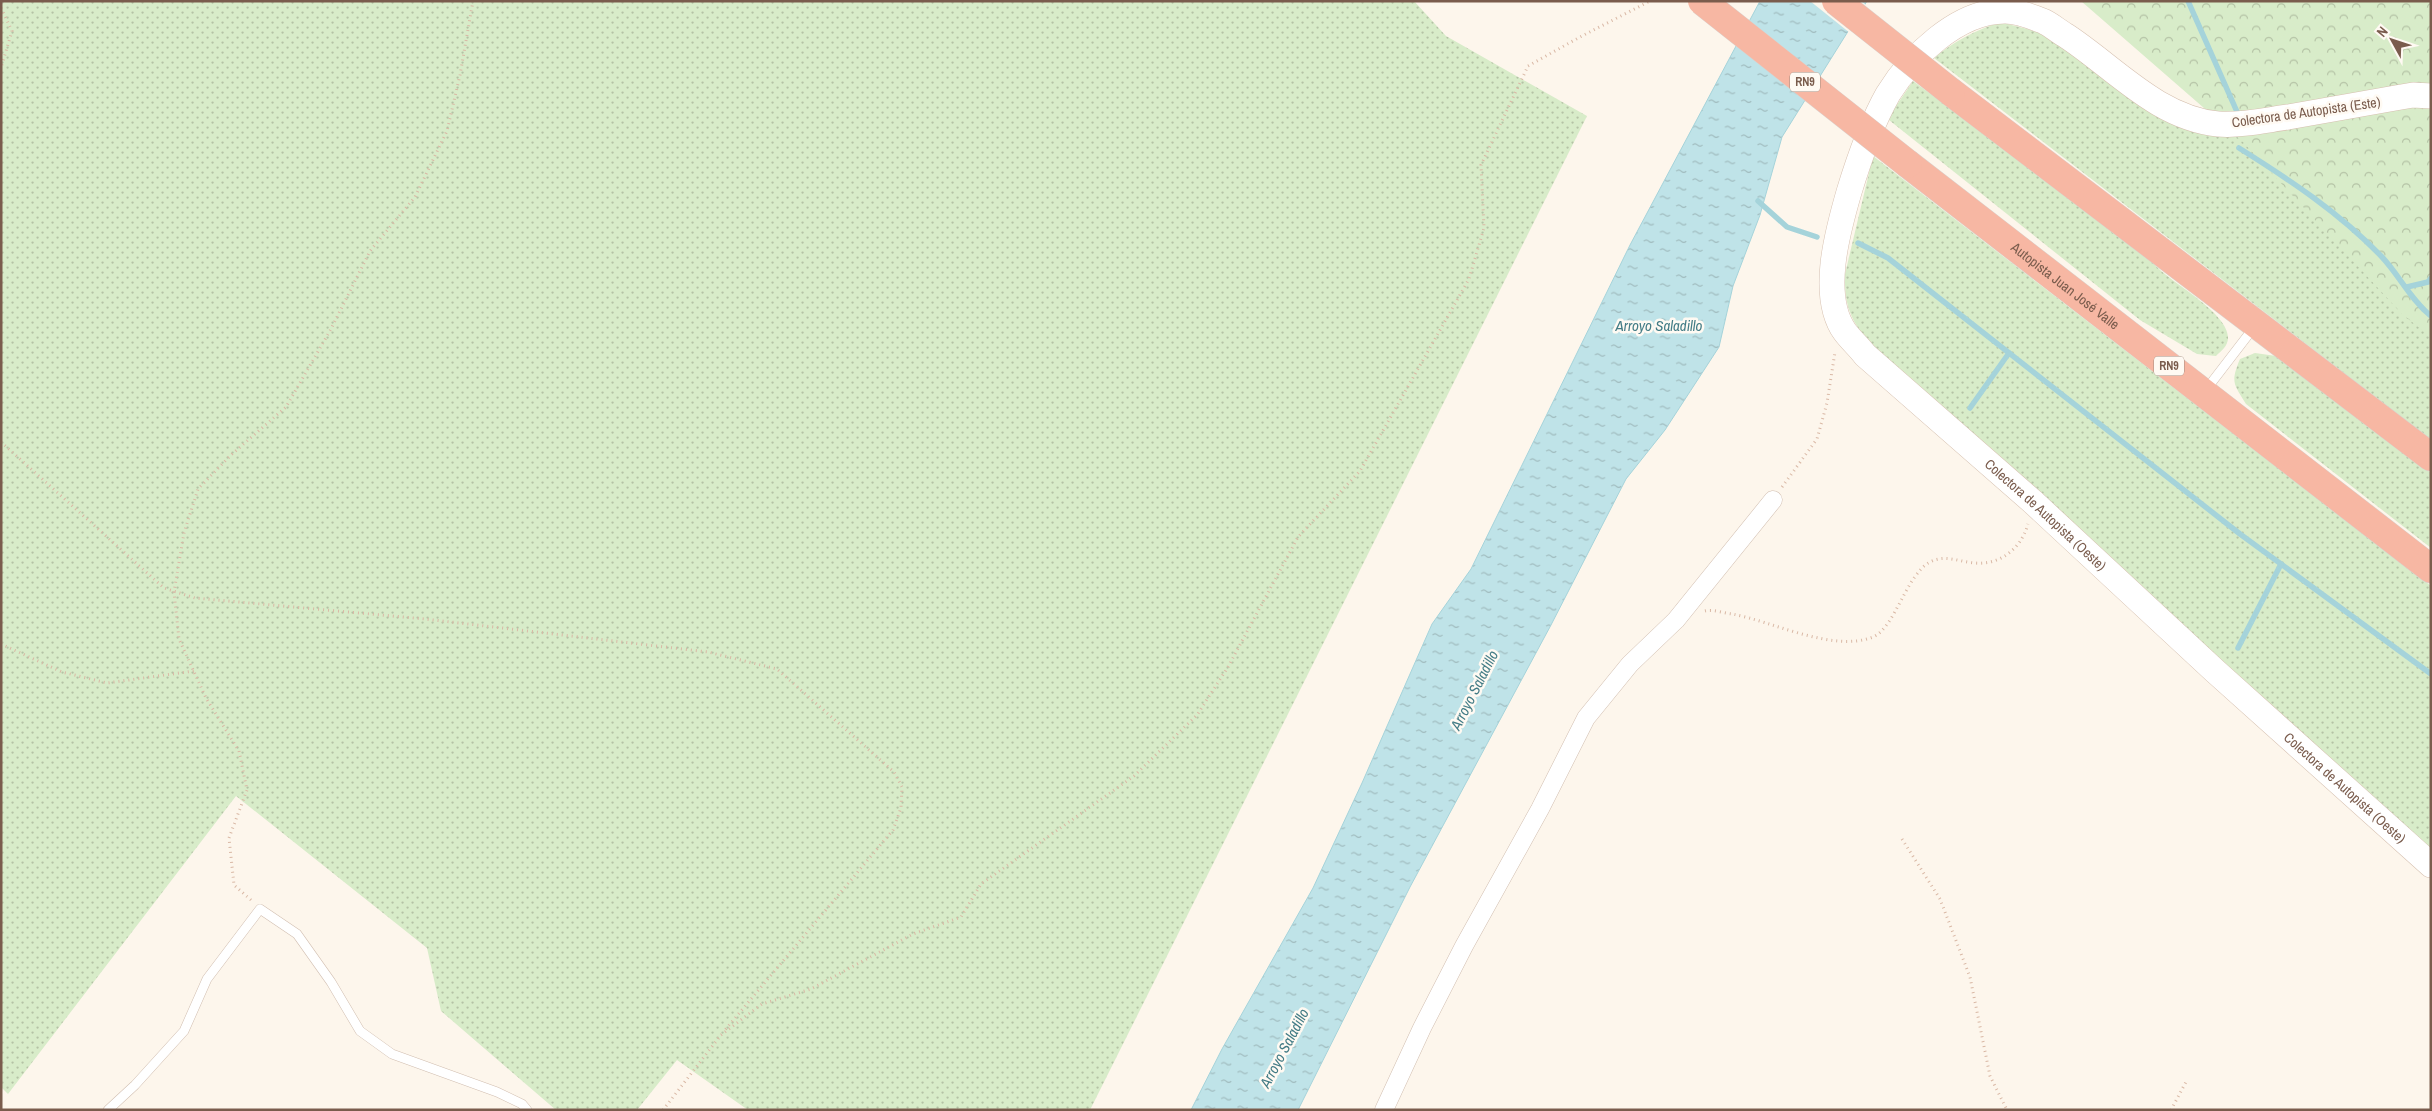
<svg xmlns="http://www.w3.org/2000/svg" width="2432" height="1111" viewBox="0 0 2432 1111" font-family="'Archivo Narrow',sans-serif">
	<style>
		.green { fill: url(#green-dots) }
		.forest { fill: url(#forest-crowns) }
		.water { fill: url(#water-ripples); stroke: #a5d3da }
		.pier { fill: #fdf6ec }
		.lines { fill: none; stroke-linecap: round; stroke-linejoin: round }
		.stream { stroke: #a5d3da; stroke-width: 5.5 }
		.lane-casing { stroke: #d1beb0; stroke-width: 10 }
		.street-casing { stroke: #d1beb0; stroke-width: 19 }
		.secondary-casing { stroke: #d6c0b0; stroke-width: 26 }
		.highway-casing { stroke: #dad1cd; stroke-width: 29 }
		.path { stroke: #d9b8a5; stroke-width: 3; stroke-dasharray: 1 4; stroke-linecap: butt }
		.lane { stroke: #fff; stroke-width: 9 }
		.street { stroke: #fff; stroke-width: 18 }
		.secondary { stroke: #fff; stroke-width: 25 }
		.highway { stroke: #f7b7a3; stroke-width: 28 }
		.highway-bridge-casing { stroke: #dad1cd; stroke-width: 29; stroke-linecap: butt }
		.highway-bridge { stroke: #f7b7a3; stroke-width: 28 }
		.labels { text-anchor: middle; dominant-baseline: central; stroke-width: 5; stroke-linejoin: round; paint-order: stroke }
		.shield { fill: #fffaf3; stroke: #a28b7f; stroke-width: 1 }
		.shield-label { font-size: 12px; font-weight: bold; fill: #7a5c4d }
		.street-label { font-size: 14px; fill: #7a5c4d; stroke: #fffaf3 }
		.water-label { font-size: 15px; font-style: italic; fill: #437c86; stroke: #fffaf3 }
	</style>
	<defs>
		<pattern id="green-dots" width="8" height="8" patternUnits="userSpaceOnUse" patternTransform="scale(1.25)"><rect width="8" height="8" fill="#d8ecc9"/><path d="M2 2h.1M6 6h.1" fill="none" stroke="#b4c2a5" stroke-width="1.8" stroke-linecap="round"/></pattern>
		<pattern id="forest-crowns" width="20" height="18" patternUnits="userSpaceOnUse" patternTransform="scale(1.25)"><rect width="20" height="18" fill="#d8ecc9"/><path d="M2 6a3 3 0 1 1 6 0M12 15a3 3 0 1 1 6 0" fill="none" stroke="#b4c2a5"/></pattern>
		<pattern id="water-ripples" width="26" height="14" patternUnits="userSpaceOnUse" patternTransform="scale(1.25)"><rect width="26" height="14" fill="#bfe3e8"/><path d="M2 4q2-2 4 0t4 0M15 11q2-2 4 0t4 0" fill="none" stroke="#a0bbbe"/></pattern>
	</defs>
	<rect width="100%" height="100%" fill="#fdf6ec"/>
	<!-- green -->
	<g class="green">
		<polygon points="1,1 1414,1 1446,36 1587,116 1090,1110 748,1110 677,1060 637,1110 556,1110 441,1011 427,948 236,796 8,1094 1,1087"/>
		<path d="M2000,22l46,12 133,90 252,-20v336l-497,-382c20,-17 41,-27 66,-36z"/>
		<path d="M1913,81l230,169c5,6 9,13 15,18 16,16 71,46 70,70 0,8 -7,13 -12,18l-19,-2 -57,-34 -251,-200 5,-11z"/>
		<path d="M1873,156l558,430v266l-557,-504c-22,-25 -30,-40 -29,-74z"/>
		<path d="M2255,353l28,4 148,116v75l-185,-144c-12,-20 -16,-21 -6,-45z"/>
	</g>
	<!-- forest -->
	<polygon class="forest" points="2081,1 2431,1 2431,337 2402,314 2243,142"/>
	<!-- water -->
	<polygon class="water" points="1760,1 1867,1 1782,137 1760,215 1733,286 1719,347 1665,430 1626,479 1551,625 1410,887 1298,1110 1191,1110 1222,1049 1313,888 1362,783 1432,624 1471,569 1630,245"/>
	<!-- pier -->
	<polygon class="pier" points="1810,1 1861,1 1867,6 1850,33"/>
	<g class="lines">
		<!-- stream -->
		<g class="stream">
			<polyline points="2188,1 2238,114"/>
			<path d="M2239,148c51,32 101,65 143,109 17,18 29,43 49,59"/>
			<polyline points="1758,201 1787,227 1817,237"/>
			<polyline points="1858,243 1888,258 2240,534 2431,674"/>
			<polyline points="2407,287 2428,282 2431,278"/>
			<polyline points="1970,408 2009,353"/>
			<polyline points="2238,648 2281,564"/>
		</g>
		<defs>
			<g id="lane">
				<polyline points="2205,391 2255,326"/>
				<polyline points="108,1110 135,1085 184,1031 207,979 260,909 297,934 331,982 360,1031 392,1054 497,1092 522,1104 527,1110"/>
			</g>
			<polyline id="street" points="1384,1110 1422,1028 1464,946 1540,809 1586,718 1630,664 1676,620 1773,500"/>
			<g id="secondary">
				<path id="s1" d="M2431,96l-18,-1c-42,7 -84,15 -125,22 -22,3 -48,9 -70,7 -61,-6 -105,-58 -153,-89 -7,-4 -15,-11 -22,-14 -10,-4 -28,-10 -38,-10 -48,0 -94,46 -117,83 -17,30 -29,65 -39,98 -11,38 -30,104 -4,140 6,8 14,15 20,23l168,147 182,169 216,194"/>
			</g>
			<g id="highway">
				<polyline points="1951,92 2431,457"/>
				<path id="s2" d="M1908,164l523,405"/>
			</g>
		</defs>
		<!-- lane casing -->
		<use href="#lane" class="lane-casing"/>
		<!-- street casing -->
		<use href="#street" class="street-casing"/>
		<!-- secondary casing -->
		<use href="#secondary" class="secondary-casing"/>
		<!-- highway casing -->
		<use href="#highway" class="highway-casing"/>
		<!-- path -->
		<g class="path">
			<polyline points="1,8 12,31 1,68"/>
			<polyline points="1,442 164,588 195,598 425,619 708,652 777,669 894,772 902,787 901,808 893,830 725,1030"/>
			<polyline points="1782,487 1817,439 1827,403 1835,352"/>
			<path d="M1705,611c8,-2 18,2 27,3 40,7 101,39 141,23 22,-9 33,-62 57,-75 15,-8 29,0 45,1 25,2 46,-14 53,-39"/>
			<polyline points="1,644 62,672 107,683 194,671"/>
			<polyline points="1902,839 1940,899 1970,977 1990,1076 2007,1110"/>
			<polyline points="251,900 234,885 229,838 247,790 239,751 206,698 179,639 174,592 184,533 198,489 231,455 286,407 331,329 370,251 415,197 447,131 460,75 473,1"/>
			<polyline points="721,1035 762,1004 811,989 913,934 961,917 981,884 1134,776 1197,715 1228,667 1298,537 1360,471 1469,279 1484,228 1481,165 1528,66 1580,37 1650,1"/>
			<polyline points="663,1110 721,1035"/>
			<polyline points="2171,1110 2187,1080"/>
		</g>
		<!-- lane -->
		<use href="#lane" class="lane"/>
		<!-- street -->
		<use href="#street" class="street"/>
		<!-- secondary -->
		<use href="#secondary" class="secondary"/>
		<!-- highway -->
		<use href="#highway" class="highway"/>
		<defs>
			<g id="highway-bridge">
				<polyline points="1702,1 1908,164"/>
				<polyline points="1836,1 1951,92"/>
			</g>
		</defs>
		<!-- highway-bridge casing -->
		<use href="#highway-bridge" class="highway-bridge-casing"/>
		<!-- highway-bridge -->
		<use href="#highway-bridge" class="highway-bridge"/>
	</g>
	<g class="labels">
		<!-- shield labels -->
		<g class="shield">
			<rect x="1790" y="72.5" width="30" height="19" rx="4"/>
			<rect x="2154" y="356.5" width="30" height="19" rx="4"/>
		</g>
		<g class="shield-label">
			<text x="1805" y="82">RN9</text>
			<text x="2169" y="366">RN9</text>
		</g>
		<!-- street labels -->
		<g class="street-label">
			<text transform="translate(2306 112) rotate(-8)">Colectora de Autopista (Este)</text>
			<text stroke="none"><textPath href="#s2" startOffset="199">Autopista Juan José Valle</textPath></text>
			<text stroke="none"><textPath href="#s1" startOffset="1131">Colectora de Autopista (Oeste)</textPath></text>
			<text stroke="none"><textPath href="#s1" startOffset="1536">Colectora de Autopista (Oeste)</textPath></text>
		</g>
		<!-- water labels -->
		<g class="water-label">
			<text x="1659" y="325">Arroyo Saladillo</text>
			<text transform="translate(1474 690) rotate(-63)">Arroyo Saladillo</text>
			<text transform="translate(1284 1048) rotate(-62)">Arroyo Saladillo</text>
		</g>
	</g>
	<!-- border -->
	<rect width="2432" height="1111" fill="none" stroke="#7a5c4d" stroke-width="5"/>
	<!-- north arrow -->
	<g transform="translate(2392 40) rotate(310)" stroke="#fffaf3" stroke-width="4" paint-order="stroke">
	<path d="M0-4L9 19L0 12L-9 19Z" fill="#7a5c4d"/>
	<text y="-8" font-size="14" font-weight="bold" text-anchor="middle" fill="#7a5c4d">N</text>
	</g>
</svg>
